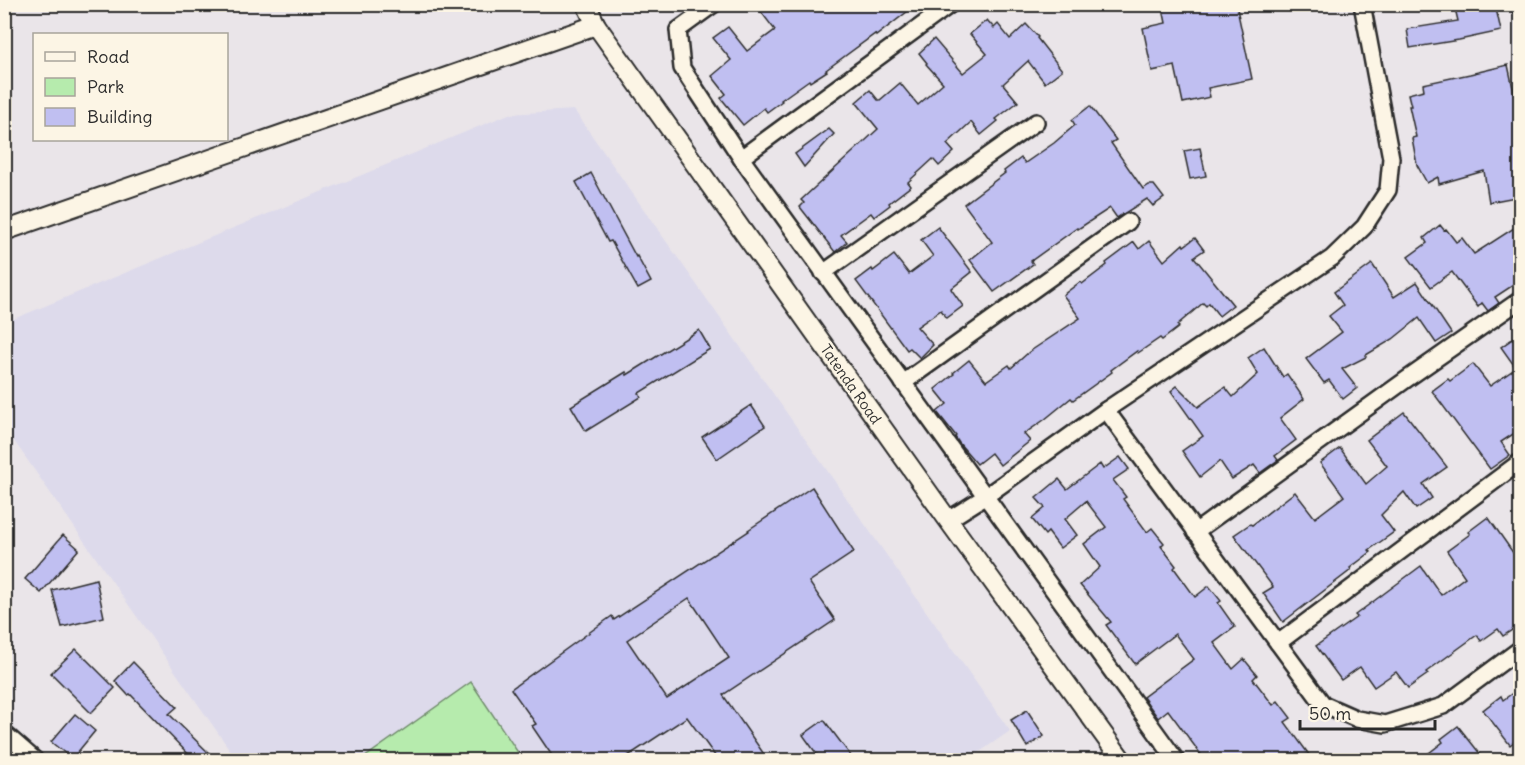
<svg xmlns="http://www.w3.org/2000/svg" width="1525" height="765" viewBox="0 0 1525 765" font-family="Delius,sans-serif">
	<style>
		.built { fill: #dddaeb }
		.green { fill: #b6ebad; stroke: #708b6c; stroke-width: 1.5 }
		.building { fill: #c0bff1; stroke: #2b2b2b; stroke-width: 1.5; fill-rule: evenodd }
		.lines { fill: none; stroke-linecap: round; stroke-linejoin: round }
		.minor-casing { stroke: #2b2b2b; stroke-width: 20 }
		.tertiary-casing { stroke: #2b2b2b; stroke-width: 22 }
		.minor { stroke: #fcf5e5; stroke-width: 15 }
		.tertiary { stroke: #fcf5e5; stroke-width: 18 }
		.labels { text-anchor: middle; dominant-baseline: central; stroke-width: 4.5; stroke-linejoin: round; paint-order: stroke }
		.street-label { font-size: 15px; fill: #2b2b2b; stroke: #fcf5e5 }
	</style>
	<rect width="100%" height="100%" fill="#eae5e9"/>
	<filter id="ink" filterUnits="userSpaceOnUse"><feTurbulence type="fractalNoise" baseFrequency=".0167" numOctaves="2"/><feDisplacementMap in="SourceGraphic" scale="12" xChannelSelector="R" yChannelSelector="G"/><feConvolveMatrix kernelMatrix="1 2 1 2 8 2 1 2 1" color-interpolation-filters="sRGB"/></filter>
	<g filter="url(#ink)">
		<!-- built -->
		<polygon class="built" points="574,110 1010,731 968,760 237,760 5,428 4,323 509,114"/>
		<!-- green -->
		<polygon class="green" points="471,682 523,760 361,760"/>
		<!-- building -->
		<g class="building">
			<polygon points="755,4 917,4 876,36 875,34 826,70 827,71 810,82 809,80 781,100 782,101 767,112 764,108 743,125 721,98 726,94 712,76 731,60 713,38 728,27 747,51 775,30"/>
			<polygon points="1162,4 1236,4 1252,79 1208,88 1210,97 1183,103 1175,66 1152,71 1143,28 1166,23"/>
			<polygon points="1454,4 1495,4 1501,31 1459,40 1410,48 1407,29 1458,21"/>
			<polygon points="987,20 994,28 998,24 1010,39 1026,24 1038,37 1037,38 1062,70 1045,83 1028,61 1003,84 1018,102 996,119 998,121 981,135 971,122 947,144 954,152 939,166 933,159 908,182 911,186 889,203 890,205 874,217 871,213 841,235 847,242 835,252 800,207 804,203 801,200 878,129 856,102 870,90 878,100 880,100 900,83 918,105 943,83 926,64 927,63 919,53 934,39 963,73 987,54 970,34"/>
			<polygon points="1508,65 1518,111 1515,112 1521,137 1521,139 1517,140 1521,170 1521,196 1489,202 1484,171 1439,184 1438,177 1427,183 1417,165 1412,138 1416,137 1409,106 1411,106 1408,94 1424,90 1423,84 1470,74"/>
			<polygon points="1090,106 1116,140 1111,143 1143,189 1149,185 1154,185 1164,198 1153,206 1147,199 1117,218 1110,208 1078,229 1077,228 1031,261 1033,264 994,292 970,260 992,242 964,204 1005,173 1004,171 1021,158 1025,163 1054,143 1075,125 1072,120"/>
			<polygon points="829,129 834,134 804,167 795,154"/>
			<polygon points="1200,148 1206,176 1190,179 1184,151"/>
			<polygon points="591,173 636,257 637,256 651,282 638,289 611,241 608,242 576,182"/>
			<polygon points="1440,225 1444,230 1446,229 1456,242 1462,238 1474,254 1514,228 1521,239 1521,277 1514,282 1515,284 1495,297 1499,303 1488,311 1482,303 1478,307 1452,272 1431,287 1408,257 1427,243 1424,238"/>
			<polygon points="938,227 972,272 951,289 963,306 947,318 941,310 917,327 933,345 920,358 910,348 907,350 856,281 872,269 873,271 894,255 909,274 933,256 921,240"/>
			<polygon points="1195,238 1204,250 1194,257 1233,305 1219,316 1209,303 1206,306 1203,303 1177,325 1179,327 1162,340 1160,338 1138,353 1137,351 1111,370 1112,372 1073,400 1071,398 1044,420 1024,434 1030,441 1000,465 991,453 977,464 959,443 955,437 956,436 937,412 947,404 935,389 954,374 953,373 969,360 986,381 1009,365 1011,368 1029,352 1080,318 1063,295 1080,282 1082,284 1107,265 1106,263 1134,242 1139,249 1149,241 1164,261 1183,244 1184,246"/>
			<polygon points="1372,264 1394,297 1417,282 1451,333 1436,343 1419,318 1393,339 1366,355 1366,357 1342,369 1357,388 1343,399 1329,380 1324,383 1306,359 1342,332 1329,316 1343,305 1334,292"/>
			<polygon points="699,330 710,349 639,393 641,397 586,431 571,406 626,372 627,375"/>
			<polygon points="1521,333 1521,429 1501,442 1510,455 1490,469 1432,391 1448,379 1450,381 1473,364 1490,386 1516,368 1501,347"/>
			<polygon points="1264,347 1283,377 1287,374 1304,399 1280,418 1296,440 1275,456 1278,460 1260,473 1254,465 1232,479 1220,461 1200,477 1182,451 1203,436 1171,391 1177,386 1198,407 1225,387 1233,397 1258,374 1248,358"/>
			<polygon points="751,405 765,426 717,459 702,437"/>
			<polygon points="1404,412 1447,467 1423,484 1432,498 1416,509 1404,492 1381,515 1394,532 1369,550 1371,552 1350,568 1351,570 1283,622 1263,593 1273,587 1234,535 1250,524 1252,525 1295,492 1315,518 1344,496 1320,463 1340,448 1366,484 1387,466 1367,440"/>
			<polygon points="1120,457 1129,469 1113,480 1126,497 1123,499 1147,532 1152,528 1164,543 1161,546 1176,566 1174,568 1195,597 1209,586 1221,601 1218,603 1235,627 1214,643 1233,669 1244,659 1257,675 1253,679 1273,705 1278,701 1291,718 1285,722 1313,760 1205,760 1168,710 1158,718 1143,697 1194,659 1175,634 1135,664 1106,625 1111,622 1080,585 1100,567 1084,544 1106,527 1086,501 1065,519 1077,535 1060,548 1048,532 1045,535 1032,519 1045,508 1036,498 1059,479 1067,489 1100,464 1103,469"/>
			<path d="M812,487l42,65 -45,30 26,38 -112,75 45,65h-50l-31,-43 -65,43h-67l-23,-34 4,-2 -25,-35 101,-73 2,4 135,-89 -1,-1zM689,598l40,60 -62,41 -40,-59z"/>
			<polygon points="1488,517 1521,564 1521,624 1503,636 1498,629 1481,641 1477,635 1426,672 1428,674 1408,688 1396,672 1374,687 1360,667 1341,680 1316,646 1357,617 1355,615 1421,566 1441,595 1465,577 1447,551 1470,534 1468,532"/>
			<polygon points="63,535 79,549 41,593 25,579"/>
			<polygon points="96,579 104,617 62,627 52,590"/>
			<polygon points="76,649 115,688 91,713 51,673"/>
			<polygon points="133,662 177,707 169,714 216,760 194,760 130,694 128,695 115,681"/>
			<polygon points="1521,687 1521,736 1510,745 1483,710 1501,696 1503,700"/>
			<polygon points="1027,710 1044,736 1027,747 1011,720"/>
			<polygon points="75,714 95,731 72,759 51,742"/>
			<polygon points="824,720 854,760 821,760 803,735"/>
			<polygon points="1458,726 1485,760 1420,760 1443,742 1441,739"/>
		</g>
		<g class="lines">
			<defs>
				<g id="minor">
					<polyline points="714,4 678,30 682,68 741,158 1176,760"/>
					<polyline points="1520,4 1520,6"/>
					<polyline points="741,158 951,4"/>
					<polyline points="823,273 1036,122"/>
					<polyline points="903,383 1128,222"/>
					<polyline points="1106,410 1323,704 1357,719 1385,724 1443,706 1520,649"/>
					<polyline points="948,520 986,496 1106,410 1332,258 1364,227 1388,190 1391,158 1362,4"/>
					<polyline points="1195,532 1407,379 1520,300"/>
					<polyline points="1278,643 1520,462"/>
					<polyline points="4,733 35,760"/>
				</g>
				<g id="tertiary">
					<polyline points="586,4 596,25 948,520 1122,760"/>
					<polyline points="4,231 596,25"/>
				</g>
			</defs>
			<!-- minor casing -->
			<use href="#minor" class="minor-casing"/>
			<!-- tertiary casing -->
			<use href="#tertiary" class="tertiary-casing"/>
			<!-- minor -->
			<use href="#minor" class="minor"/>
			<!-- tertiary -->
			<use href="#tertiary" class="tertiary"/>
		</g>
	</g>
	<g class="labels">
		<!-- street labels -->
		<g class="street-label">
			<text transform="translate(851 384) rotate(55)">Tatenda Road</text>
		</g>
	</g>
	<!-- margin -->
	<rect width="1525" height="765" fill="none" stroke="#fcf5e5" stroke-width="24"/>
	<rect x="12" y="12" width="1501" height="741" fill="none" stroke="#2b2b2b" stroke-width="2" filter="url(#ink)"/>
	<!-- legend -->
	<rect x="33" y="33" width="195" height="108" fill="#fcf5e5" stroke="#a8a49b" stroke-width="1.5"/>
	<rect x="45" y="52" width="30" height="9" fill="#fcf5e5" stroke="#a8a49b" stroke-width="1.5"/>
	<text x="87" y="63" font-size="18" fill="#2b2b2b">Road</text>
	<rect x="45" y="78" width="30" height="18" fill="#b6ebad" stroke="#a8a49b" stroke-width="1.5"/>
	<text x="87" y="93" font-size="18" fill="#2b2b2b">Park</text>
	<rect x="45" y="108" width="30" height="18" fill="#c0bff1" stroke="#a8a49b" stroke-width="1.5"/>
	<text x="87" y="123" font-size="18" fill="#2b2b2b">Building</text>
	<!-- scale -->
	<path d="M1300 720v9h135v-9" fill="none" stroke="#2b2b2b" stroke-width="3"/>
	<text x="1309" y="720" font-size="18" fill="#2b2b2b" stroke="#fcf5e5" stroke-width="4.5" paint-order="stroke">50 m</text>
</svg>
